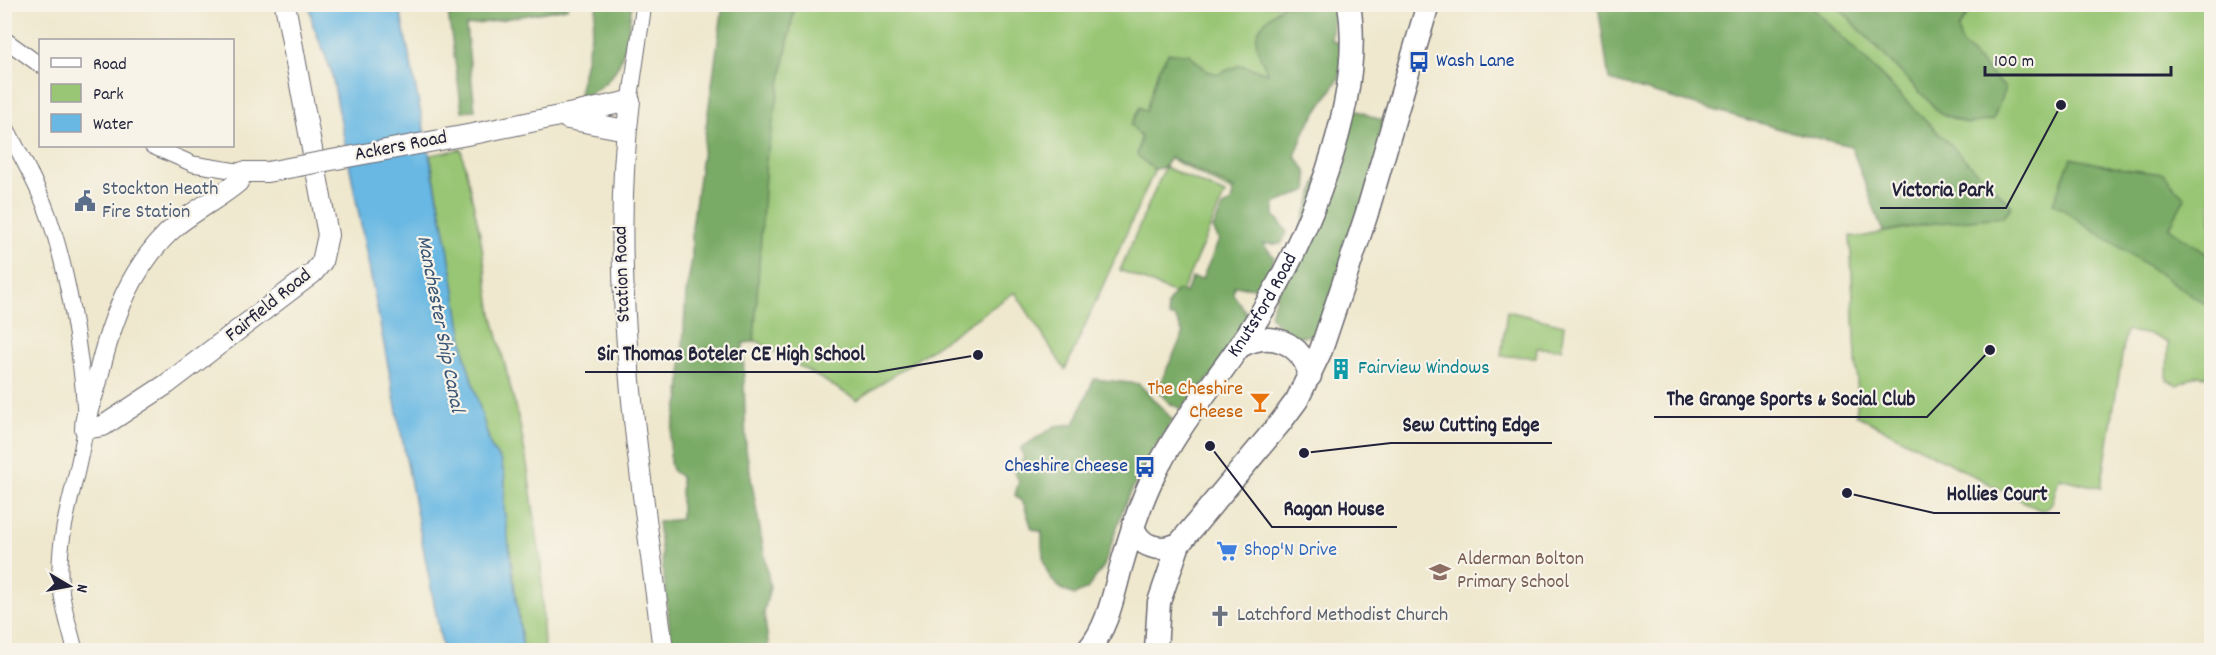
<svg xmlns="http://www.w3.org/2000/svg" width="2216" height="655" viewBox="0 0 2216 655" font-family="Dekko,sans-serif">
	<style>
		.green { fill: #99c674; stroke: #5e7458; stroke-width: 1.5 }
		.forest { fill: #7aab66; stroke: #4e6650; stroke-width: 1.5 }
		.water { fill: #68b8e3; stroke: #456d8f; stroke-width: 1.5 }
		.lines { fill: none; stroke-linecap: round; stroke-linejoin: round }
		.minor-casing { stroke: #6a676e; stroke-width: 17 }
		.major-casing { stroke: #6a676e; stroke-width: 22 }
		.highway-casing { stroke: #6a676e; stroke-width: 25 }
		.minor { stroke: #fff; stroke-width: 15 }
		.major { stroke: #fff; stroke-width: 20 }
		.highway { stroke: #fff; stroke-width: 22 }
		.major-bridge-casing { stroke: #6a676e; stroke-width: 22; stroke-linecap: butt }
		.major-bridge { stroke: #fff; stroke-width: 20 }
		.labels { text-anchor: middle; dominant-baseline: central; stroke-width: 4.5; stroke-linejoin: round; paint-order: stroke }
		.transit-label { font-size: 20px; fill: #164399; stroke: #f7f3e8; text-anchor: start }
		.street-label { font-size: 20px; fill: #22223b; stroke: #f7f3e8 }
		.service-label { font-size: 20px; fill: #4e5e75; stroke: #f7f3e8; text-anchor: start }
		.culture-label { font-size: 20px; fill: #0d838f; stroke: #f7f3e8; text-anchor: start }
		.food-label { font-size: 20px; fill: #c56008; stroke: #f7f3e8; text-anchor: end }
		.shop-label { font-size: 20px; fill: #366cbe; stroke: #f7f3e8; text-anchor: start }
		.education-label { font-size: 20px; fill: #785e54; stroke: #f7f3e8; text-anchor: start }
		.worship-label { font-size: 20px; fill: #5b616d; stroke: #f7f3e8; text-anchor: start }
		.water-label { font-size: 21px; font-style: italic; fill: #3a5676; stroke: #f7f3e8 }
		.leader { fill: none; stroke: #22223b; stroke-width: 2 }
		.callout-dot { fill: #22223b; stroke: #f7f3e8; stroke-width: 2 }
		.callout-label { font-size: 21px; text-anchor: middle; font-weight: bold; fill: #22223b; stroke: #f7f3e8; stroke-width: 4.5; stroke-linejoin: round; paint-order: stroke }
	</style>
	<rect width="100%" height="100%" fill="#f7f3e8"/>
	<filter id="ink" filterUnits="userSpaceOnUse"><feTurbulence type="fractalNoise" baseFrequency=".0167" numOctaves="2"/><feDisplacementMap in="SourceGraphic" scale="12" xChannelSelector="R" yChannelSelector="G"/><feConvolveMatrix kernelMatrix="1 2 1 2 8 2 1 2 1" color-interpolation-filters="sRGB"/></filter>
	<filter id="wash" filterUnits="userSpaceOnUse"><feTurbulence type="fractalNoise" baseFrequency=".008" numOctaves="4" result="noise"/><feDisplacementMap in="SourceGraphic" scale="24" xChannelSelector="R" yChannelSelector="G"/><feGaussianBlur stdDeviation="1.35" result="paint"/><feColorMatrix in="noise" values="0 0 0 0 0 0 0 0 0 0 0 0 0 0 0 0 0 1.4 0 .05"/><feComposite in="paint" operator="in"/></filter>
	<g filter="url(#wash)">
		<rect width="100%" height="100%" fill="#efe8ce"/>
		<!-- green -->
		<g class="green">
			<polygon points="779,5 1299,5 1234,193 1162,154 1065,370 1015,292 857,400 740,331"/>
			<polygon points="1810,5 2211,5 2211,377 2198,375 2178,385 2167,380 2168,343 2152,335 2126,331 2101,488 2059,478 2052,503 2045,510 2040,510 1856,415 1858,399 1850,236 1860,237 1927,224"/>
			<polygon points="461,149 480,234 492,314 520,425 527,464 541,564 544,650 523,650 504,509 505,477 501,461 491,447 466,360 448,248 430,155"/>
			<polygon points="1165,167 1225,194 1180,296 1120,270"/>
			<polygon points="1507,311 1564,325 1561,349 1537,348 1536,357 1501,356"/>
		</g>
		<!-- forest -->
		<g class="forest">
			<polygon points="1897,4 1924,8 1926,5 1974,5 1958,29 1961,43 2005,88 1993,120 1967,124 1940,113 1836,5"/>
			<polygon points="447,5 447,4 568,5 567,8 466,26 475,110 462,111"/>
			<path d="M597,5h35c-7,44 -7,76 -54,94z"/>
			<polygon points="723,5 795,5 766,160 754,342 743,343 746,449 770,587 764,612 769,650 672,650 658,522 681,519 681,477 672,470 670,463 670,438 680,397 686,294 692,259 692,227"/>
			<path d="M1283,5h52l-4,34 13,8 -4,30 -34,51 -11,28 11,14 2,20 -34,14v11l13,16 -6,13h-18l11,13 -5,18 -13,13 -22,-2 -1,8 14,20 -34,60 -32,35 -12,-6 -12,-13 26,-56 -8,-17h-6l-2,-12 9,-14 10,1 6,-14 10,1 17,-39 -6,-11 9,-21 9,-6 3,-13 -63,-32 -8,11 -10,1 -16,-14 4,-18 -10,-12 9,-18 6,4 12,-41 10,-17 21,1 18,17 11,3 22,-9 28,8c-18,-36 -17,-41 15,-68z"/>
			<polygon points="1598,5 1810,5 2012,206 2003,217 1927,224 1883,232 1851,146 1780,129 1609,80"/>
			<path d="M1344,105l48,20 -75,209c-21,6 -38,0 -47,-20z"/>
			<polygon points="2071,158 2118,168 2163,174 2185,198 2169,228 2211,257 2211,308 2053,203"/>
			<path d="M1094,379l45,5 34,36 -27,40 -23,49 -19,57 -17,23 -12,6c-30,-9 -34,-35 -33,-63l-10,-3 -8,-25 -9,-9 4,-15 -7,-11 12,-10 -3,-11 34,-22 19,-2z"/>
		</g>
		<!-- water -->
		<polygon class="water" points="309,5 399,5 448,248 466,360 491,447 501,461 505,477 504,509 523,650 443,650 331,70 313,25"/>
	</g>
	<g filter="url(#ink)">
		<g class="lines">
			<defs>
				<g id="minor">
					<polyline points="4,39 40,65"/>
					<polyline points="630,101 644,4"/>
					<path d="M4,123c15,30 33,60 44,91 20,57 33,137 37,198"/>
					<polyline points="152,146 193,164 243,172"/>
					<path d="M75,650c-6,-25 -15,-51 -15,-78 -1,-48 19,-95 25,-143"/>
				</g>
				<g id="major">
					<path d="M285,4l43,231 -6,27 -9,11 -146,111 -64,42 -18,3c0,-19 9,-33 13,-52 13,-56 34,-115 80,-153 19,-15 41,-26 60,-42l5,-10h24l32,-6"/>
					<polyline points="568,119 626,130"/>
					<path d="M478,133l152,-32c-23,185 11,367 33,549"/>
				</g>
				<g id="highway">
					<path d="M1239,347c31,-18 63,-5 71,29"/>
					<path d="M1133,526c6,22 28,26 46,18"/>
					<path id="s1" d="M1088,650c20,-23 25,-54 33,-83 9,-31 18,-61 32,-90 26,-55 68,-101 100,-151 53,-82 112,-223 96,-322"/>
					<polyline points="1156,650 1159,602 1179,544 1280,423 1297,400 1321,350 1366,216 1428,4"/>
				</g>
			</defs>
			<!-- minor casing -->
			<use href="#minor" class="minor-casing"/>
			<!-- major casing -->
			<use href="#major" class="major-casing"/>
			<!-- highway casing -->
			<use href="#highway" class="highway-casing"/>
			<!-- minor -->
			<use href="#minor" class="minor"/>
			<!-- major -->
			<use href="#major" class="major"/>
			<!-- highway -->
			<use href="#highway" class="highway"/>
			<defs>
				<polyline id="major-bridge" points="299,166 478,133"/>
			</defs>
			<!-- major-bridge casing -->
			<use href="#major-bridge" class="major-bridge-casing"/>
			<!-- major-bridge -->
			<use href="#major-bridge" class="major-bridge"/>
		</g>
	</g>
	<!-- icons -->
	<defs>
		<symbol id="bus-bare" viewBox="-9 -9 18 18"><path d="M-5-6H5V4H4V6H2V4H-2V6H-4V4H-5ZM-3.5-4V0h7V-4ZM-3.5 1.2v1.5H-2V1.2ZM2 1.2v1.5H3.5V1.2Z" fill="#1a4fb4" stroke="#f7f3e8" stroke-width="2.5" paint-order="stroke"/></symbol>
		<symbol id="civic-bare" viewBox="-9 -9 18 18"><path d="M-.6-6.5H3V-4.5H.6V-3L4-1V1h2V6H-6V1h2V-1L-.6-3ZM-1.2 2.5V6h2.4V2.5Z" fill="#5c6f8a" stroke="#f7f3e8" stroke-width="2.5" paint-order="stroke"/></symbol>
		<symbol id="building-bare" viewBox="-9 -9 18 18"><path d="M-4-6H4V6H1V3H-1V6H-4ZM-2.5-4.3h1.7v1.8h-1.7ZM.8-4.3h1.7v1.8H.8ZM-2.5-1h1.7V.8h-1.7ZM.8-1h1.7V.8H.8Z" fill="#0f9aa8" stroke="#f7f3e8" stroke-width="2.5" paint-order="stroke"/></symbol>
		<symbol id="bar-bare" viewBox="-9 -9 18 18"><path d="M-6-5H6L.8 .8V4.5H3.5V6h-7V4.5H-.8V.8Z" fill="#e8710a" stroke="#f7f3e8" stroke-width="2.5" paint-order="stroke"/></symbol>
		<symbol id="supermarket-bare" viewBox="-9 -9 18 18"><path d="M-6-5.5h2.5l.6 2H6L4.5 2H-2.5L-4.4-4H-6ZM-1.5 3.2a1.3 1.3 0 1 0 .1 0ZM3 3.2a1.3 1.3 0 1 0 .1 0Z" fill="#3f7fe0" stroke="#f7f3e8" stroke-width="2.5" paint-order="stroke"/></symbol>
		<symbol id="school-bare" viewBox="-9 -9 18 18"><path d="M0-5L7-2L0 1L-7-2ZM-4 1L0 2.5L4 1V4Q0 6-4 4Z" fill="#8d6e63" stroke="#f7f3e8" stroke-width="2.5" paint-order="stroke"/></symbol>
		<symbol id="church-bare" viewBox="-9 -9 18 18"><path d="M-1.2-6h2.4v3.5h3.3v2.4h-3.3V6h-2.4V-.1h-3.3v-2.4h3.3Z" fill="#6b7280" stroke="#f7f3e8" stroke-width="2.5" paint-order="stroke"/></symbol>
	</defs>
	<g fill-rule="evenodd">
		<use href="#bus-bare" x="1404" y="47" width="30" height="30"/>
		<use href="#civic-bare" x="70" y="186" width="30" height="30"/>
		<use href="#building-bare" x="1326" y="354" width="30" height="30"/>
		<use href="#bar-bare" x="1245" y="387" width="30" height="30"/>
		<use href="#bus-bare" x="1130" y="452" width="30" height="30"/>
		<use href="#supermarket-bare" x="1212" y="536" width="30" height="30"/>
		<use href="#school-bare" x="1425" y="557" width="30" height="30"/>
		<use href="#church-bare" x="1205" y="601" width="30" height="30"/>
	</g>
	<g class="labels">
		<!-- transit labels -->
		<g class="transit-label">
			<text x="1436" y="62">Wash Lane</text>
			<text x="1128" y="467" text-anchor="end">Cheshire Cheese</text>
		</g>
		<!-- street labels -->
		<g class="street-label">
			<text transform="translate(401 147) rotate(-11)">Ackers Road</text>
			<text transform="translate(623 274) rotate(-92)">Station Road</text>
			<text stroke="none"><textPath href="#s1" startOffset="390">Knutsford Road</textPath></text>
			<text transform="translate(269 306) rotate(-39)">Fairfield Road</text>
		</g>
		<!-- service labels -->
		<g class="service-label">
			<text x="102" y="190">Stockton Heath<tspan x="102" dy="23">Fire Station</tspan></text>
		</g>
		<!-- culture labels -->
		<g class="culture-label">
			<text x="1358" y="369">Fairview Windows</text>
		</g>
		<!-- food labels -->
		<g class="food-label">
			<text x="1243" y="390">The Cheshire<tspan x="1243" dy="23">Cheese</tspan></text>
		</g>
		<!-- shop labels -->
		<g class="shop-label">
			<text x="1244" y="551">Shop'N Drive</text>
		</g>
		<!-- education labels -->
		<g class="education-label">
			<text x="1457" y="560">Alderman Bolton<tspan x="1457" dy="23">Primary School</tspan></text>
		</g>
		<!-- worship labels -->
		<g class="worship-label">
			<text x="1237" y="616">Latchford Methodist Church</text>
		</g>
		<!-- water labels -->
		<g class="water-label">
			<text transform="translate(439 324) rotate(79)">Manchester Ship Canal</text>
		</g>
	</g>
	<!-- callouts -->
	<path class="leader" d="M2061 105L2006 208H1880M978 355L877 372H585M1990 350L1927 417H1654M1304 453L1391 443H1552M1847 493L1934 513H2060M1210 446L1272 527H1397"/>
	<g class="callout-dot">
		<circle cx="2061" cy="105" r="6"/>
		<circle cx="978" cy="355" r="6"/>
		<circle cx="1990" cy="350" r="6"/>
		<circle cx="1304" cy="453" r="6"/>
		<circle cx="1847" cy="493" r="6"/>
		<circle cx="1210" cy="446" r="6"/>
	</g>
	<g class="callout-label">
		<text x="1943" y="196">Victoria Park</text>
		<text x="731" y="360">Sir Thomas Boteler CE High School</text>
		<text x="1791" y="405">The Grange Sports &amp; Social Club</text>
		<text x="1471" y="431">Sew Cutting Edge</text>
		<text x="1997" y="500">Hollies Court</text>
		<text x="1334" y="515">Ragan House</text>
	</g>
	<!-- margin -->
	<rect width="2216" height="655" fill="none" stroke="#f7f3e8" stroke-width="24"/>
	<!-- legend -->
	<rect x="39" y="39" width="195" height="108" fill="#f7f3e8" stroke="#a29fa3" stroke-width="1.5"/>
	<rect x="51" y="58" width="30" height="9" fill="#ffffff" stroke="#a29fa3" stroke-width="1.5"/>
	<text x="93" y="69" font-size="18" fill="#22223b">Road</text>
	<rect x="51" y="84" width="30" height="18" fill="#99c674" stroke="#a29fa3" stroke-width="1.5"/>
	<text x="93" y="99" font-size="18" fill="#22223b">Park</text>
	<rect x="51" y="114" width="30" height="18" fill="#68b8e3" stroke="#a29fa3" stroke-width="1.5"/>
	<text x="93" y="129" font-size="18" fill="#22223b">Water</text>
	<!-- north arrow -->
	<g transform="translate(69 586) rotate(100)" stroke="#f7f3e8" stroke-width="4.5" paint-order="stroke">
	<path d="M0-4.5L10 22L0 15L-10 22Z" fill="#22223b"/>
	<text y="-9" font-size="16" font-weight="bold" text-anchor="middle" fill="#22223b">N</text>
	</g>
	<!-- scale -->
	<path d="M1985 66v9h186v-9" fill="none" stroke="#22223b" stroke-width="3"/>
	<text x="1994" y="66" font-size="18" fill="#22223b" stroke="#f7f3e8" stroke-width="4.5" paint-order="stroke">100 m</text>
</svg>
